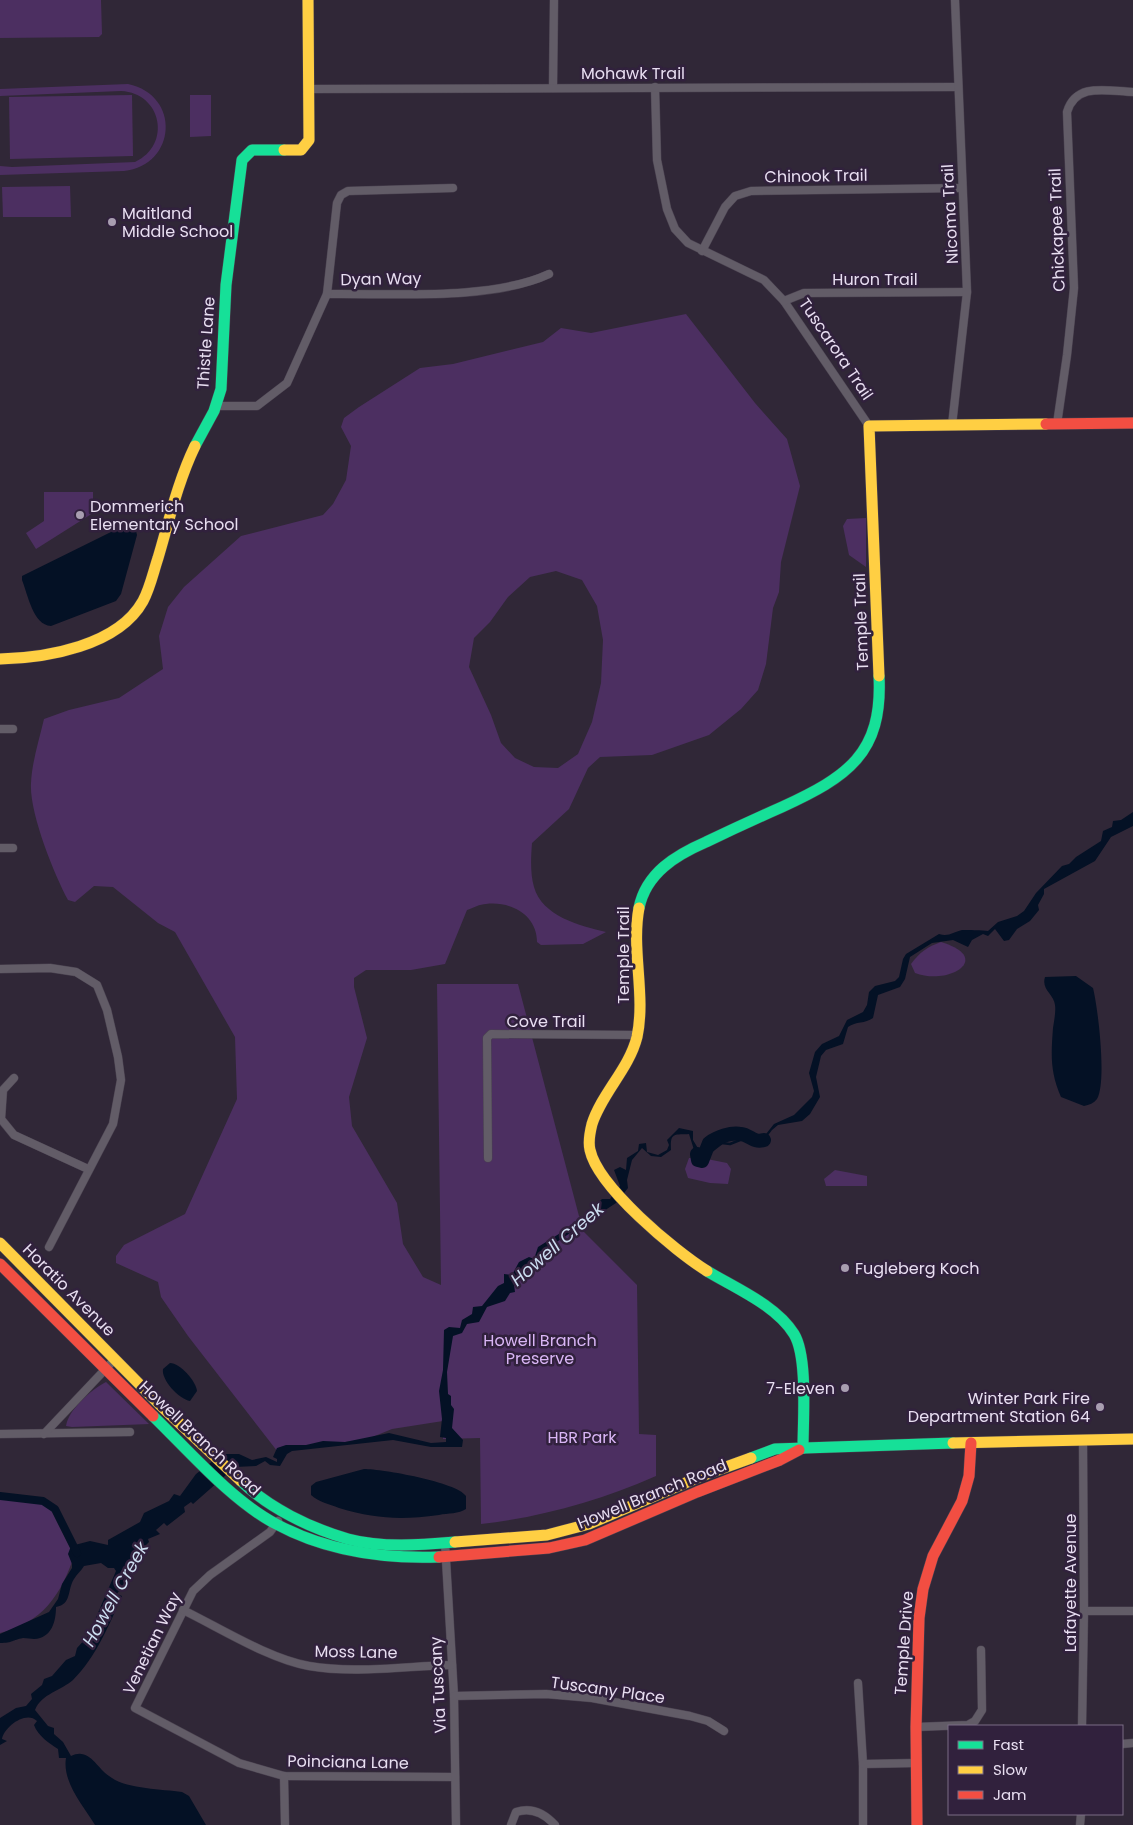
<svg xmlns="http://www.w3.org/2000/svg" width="1133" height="1825" viewBox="0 0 1133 1825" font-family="Poppins,sans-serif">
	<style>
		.green { fill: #4c2f61; fill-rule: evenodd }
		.water { fill: #041125 }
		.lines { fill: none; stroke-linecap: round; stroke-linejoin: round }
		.stream { stroke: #041125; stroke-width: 2.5 }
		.canal { stroke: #041125; stroke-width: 8 }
		.river { stroke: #041125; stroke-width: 14 }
		.street-casing { stroke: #4a4250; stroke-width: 9 }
		.fast-casing { stroke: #4a4250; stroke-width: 12 }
		.slow-casing { stroke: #4a4250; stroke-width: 12 }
		.jam-casing { stroke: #4a4250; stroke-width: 12 }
		.street { stroke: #625c67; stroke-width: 8 }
		.fast { stroke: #16e098; stroke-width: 11 }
		.slow { stroke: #ffcf43; stroke-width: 11 }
		.jam { stroke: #f24e42; stroke-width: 11 }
		.poi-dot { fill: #a89eb0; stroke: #31213d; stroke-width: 2 }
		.labels { text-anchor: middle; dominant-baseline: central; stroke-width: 5; stroke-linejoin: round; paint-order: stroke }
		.street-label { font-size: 16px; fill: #e8def1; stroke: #31213d }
		.poi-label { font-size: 16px; fill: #e8def1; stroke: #31213d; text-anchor: start }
		.park-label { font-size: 16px; fill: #d9b5f5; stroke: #31213d }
		.water-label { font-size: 18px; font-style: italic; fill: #ccddf0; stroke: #31213d }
	</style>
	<rect width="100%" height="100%" fill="#302737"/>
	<!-- green -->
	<g class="green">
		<polygon points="0,0 101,0 102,34 99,37 0,38"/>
		<path d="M128,84c53,11 49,81 -4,87l-124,4v-9l12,1 123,-5c37,-17 27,-69 -14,-71l-121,5v-7z"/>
		<polygon points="132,95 133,156 10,159 9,97"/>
		<polygon points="190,95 211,95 211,136 190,137"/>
		<polygon points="70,186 71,217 3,217 2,187"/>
		<path d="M686,314l69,89 32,36 13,47 -19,76 -2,30 -6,16 -7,56 -8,26 -17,19 -32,26 -57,20 -52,2 -12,11 -19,41 -37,34c-1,14 -2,30 2,44 8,29 46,39 72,45l-23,12 -42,1 -4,-3c0,-27 -26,-41 -51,-38 -6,0 -13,4 -19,6l-22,54 -34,6h-45l-12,8v9l13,51 -18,59 3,29 45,77 6,41 20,33 18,8 -4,-301h81l61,232 9,9 -7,4 56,56 2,149 17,1v41c-57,25 -114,41 -175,48l-1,-86 -37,1v-18l-51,8 -27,11 -71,7 -13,9 -93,-120 -27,-39 -3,-15 -42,-19v-7l8,-11 61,-31 52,-115 -2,-62 -60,-105 -17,-9 -45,-36 -19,-1 -19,16 -7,-2c-14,-26 -39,-88 -37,-117 1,-21 8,-43 13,-64l25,-9 50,-12 44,-29 -4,-33 9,-29 16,-20 57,-51 82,-21 10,-11 13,-24 5,-34 -10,-19 3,-9 15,-11 61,-39 33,-4 90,-22 18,-14 30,5zM556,571l26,9 15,26 6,34 -2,43 -9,39 -14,32 -20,14 -24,-1 -19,-9 -14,-15 -10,-28 -22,-48 5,-29 16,-16 18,-25 22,-20z"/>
		<polygon points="44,492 93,492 93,513 36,549 26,533 44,521"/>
		<polygon points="866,518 866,567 849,555 843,526 847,519"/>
		<path d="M941,942c53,16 8,44 -26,31l-4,-9c9,-12 16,-17 30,-22z"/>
		<polygon points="689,1158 691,1158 694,1163 702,1165 707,1159 727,1163 731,1169 728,1184 710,1183 688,1178 685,1169"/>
		<polygon points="835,1170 867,1176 867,1186 826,1186 824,1179"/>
		<path d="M106,1382l43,42h1l-78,3 -6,-1c2,-16 26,-37 40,-44z"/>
		<path d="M0,1496l47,6 27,54c-13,39 -32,67 -74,77z"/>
	</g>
	<!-- water -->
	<g class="water">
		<path d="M113,531h23l1,4 -16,59 -5,7 -65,25c-18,-1 -23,-31 -29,-46v-4z"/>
		<path d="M1133,812v14l-22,11 -16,24 -51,28v5l-6,11 1,5 -9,11 -13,8 -8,11 -5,1 -9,-12 -7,7 -5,-2 -11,6 -4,7 -15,-7 -21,3 -22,14 -5,22 -5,8 -22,8 -5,23c-8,6 -17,3 -25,9l-5,17 -17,6 -5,6 -5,21 4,20 -10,17 -8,7 -24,4 -6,5 -9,12 -16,-2 1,-4 14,3 12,-15 20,-9 18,-18 2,-6 -5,-18 6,-21 7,-8 17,-8 8,-16 16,-8 4,-7 2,-13 6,-6 20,-5 4,-4 4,-18 3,-5 33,-20c10,3 14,-2 23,-4 4,0 22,0 26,1l10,-9 19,-6 7,-5 12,-18 26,-27 7,-2 7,-7 25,-16 2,-10 9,-4 1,-6 8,-1z"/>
		<path d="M1076,976l17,12c5,20 14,94 4,111 -3,4 -8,6 -13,7l-23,-9c-11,-25 -10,-42 -8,-69 1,-7 3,-16 2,-23 -1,-11 -14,-15 -10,-28z"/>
		<path d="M679,1128l14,3v9l6,10 1,8 3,-4 4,4 -5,7 -6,1 -4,-10 3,-3 -6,-19c-15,1 -19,-2 -18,16l-10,7 -10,-1 -9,-8 -10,12 -5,20 1,8 -12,15 -61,40 -1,13 -4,-1 -18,15 -2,-1c-5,3 -14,12 -14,18l-2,-2 1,7 -5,1 -5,8 -18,6 -8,15 -12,2 -5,9 -9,3 -6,36 1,22 3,2v9l3,4 -2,19 11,12 -1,7h-31l-38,-7 -101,11 -5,3 -7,12 -10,-1 -5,-4 -9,5 -21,1 -42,37 -2,-2 -7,5 1,5 -18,14 -3,-3 -8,7 4,4 -12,5 1,3 -5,5 -5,15 -5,-3 -7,10 5,3 -8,15 -2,-1 -5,8 5,2c-13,29 -26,61 -49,84 -11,10 -32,14 -38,30l13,16 6,2v6l9,8 8,14c18,-9 25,11 38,20 16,13 52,13 73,16l7,4 17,29h-111c-12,-20 -33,-43 -29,-67h-7l-1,-9c-9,-6 -20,-13 -24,-24l3,-4c-11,-11 -33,6 -35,18l5,2 -7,4v-27l16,-10 10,-2 6,-7 -1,-5 11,-9 2,-6 8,-3 14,-16 9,-4 2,-8 11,-12 28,-65 -2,-3h-6l-7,-5 -17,3c-3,5 -7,8 -10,13 -7,11 -2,25 -18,28 0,14 -4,31 -22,32 -3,0 -7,-1 -11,-1 -11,2 -10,5 -23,5v-9l49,-22 9,-13 4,-15 10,-16v-4l-4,-10 3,-8 19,-5 18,4v-5l32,-18 4,-9 25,-12 5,-7 6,2 16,-22 26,-20h17l13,6 14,-3 11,5v-3l-4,-2 4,-9 9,-3h20l17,-4 22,1 44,-9 42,10 15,-1v-4l-6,-1 2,-18 -3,-28 4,-21 1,-40 5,-3 11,1 2,-8 10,-6 1,-7 9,-1 16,-20 6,-3v-9l8,1 7,-13 10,-5 5,2 4,-12 40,-25 24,-23h8l10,-13 -6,-16 6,-3 6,3 1,-12 11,-7 1,-7 7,-1 1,9 11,3 9,-5 2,-5 -2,-5z"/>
		<path d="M170,1363c10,0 26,18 27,28l-7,10c-11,-2 -29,-21 -27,-32z"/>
		<path d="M364,1469c18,0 93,13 102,27v13c-7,5 -18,4 -27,6 -38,5 -63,4 -100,-7 -10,-4 -20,-6 -28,-13v-9l5,-4z"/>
	</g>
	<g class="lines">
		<!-- stream -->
		<polyline class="stream" points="704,1157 722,1143 730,1144 745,1138 750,1140"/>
		<!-- canal -->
		<polyline class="canal" points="0,1496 43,1501 55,1509 77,1553"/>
		<!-- river -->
		<path class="river" d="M697,1154l1,6 4,1 7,-18c8,-6 22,-11 32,-9 9,1 12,9 23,6"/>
		<defs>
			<g id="street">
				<polyline points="655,87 657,160 667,209 675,229 688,243 764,280 784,301 869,426"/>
				<polyline points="553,88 554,0"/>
				<polyline points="309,89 958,87"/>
				<polyline points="702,251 725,207 735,196 751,191 962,188"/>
				<path d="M327,294c65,-1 164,7 222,-20"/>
				<polyline points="784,301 804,293 967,292"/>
				<polyline points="217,406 257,406 287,383 327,294 337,203 341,195 348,191 453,188"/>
				<path d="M1057,424l10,-69 7,-67 -7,-176c9,-30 40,-21 66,-20"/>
				<polyline points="952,425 967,292 955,0"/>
				<polyline points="0,729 13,729"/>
				<polyline points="0,848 13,848"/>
				<polyline points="0,969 50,968 76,972 97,985 107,1010 118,1057 121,1080 113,1124 49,1247"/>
				<polyline points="14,1078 3,1090 1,1119 14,1135 88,1169"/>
				<polyline points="488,1158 487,1038 491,1034 637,1035"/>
				<polyline points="0,1434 130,1432"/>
				<polyline points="44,1434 115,1359"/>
				<polyline points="278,1521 270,1532 210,1575 193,1591 135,1708 239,1763 284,1776 455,1777"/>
				<polyline points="445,1543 454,1696 456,1825"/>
				<path d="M183,1610c37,18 86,49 126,56 45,8 98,0 143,-1"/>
				<polyline points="1084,1611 1133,1611"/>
				<polyline points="858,1683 863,1764 863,1825"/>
				<polyline points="454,1696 546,1694 592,1698 690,1716 708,1721 724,1731"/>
				<polyline points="1082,1726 1084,1611 1083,1440"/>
				<polyline points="916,1727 968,1725 975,1721 982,1710 981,1650"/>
				<polyline points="1122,1744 1133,1743"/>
				<polyline points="863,1764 916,1763"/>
				<polyline points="284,1776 285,1825"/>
				<path d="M511,1825l5,-13c15,-5 28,1 39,13"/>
				<polyline points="1080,1825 1081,1814"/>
			</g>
			<g id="fast">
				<polyline points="195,446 214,411 221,389 226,285 242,160 252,150 284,150"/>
				<path d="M639,908c7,-35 37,-53 67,-66 25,-12 51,-24 76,-35 65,-30 101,-53 97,-131"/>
				<path d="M707,1271c28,17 69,34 87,63 14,23 9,86 9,114"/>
				<path d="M153,1416c36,35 79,85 123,108 50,27 108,35 163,33"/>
				<polyline points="751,1458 775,1449 953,1443"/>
				<path d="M241,1481c28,27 69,47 107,58 33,9 73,6 107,3"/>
			</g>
			<g id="slow">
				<polyline points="284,150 301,150 309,140 308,0"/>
				<path d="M0,659c46,-1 118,-13 143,-58 7,-13 10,-28 15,-43 11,-37 20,-77 37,-112"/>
				<polyline points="879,676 869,426 1046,424"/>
				<path d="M639,908c-8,42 7,87 -2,129 -8,32 -35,56 -45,87 -2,8 -4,18 -2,26 8,37 85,101 117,121"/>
				<polyline points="0,1243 159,1404 241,1481"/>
				<polyline points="953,1443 1133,1439"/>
				<polyline points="455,1542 547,1535 589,1524 704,1475 751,1458"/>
			</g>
			<g id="jam">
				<polyline points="1046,424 1133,423"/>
				<polyline points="0,1264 153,1416"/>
				<polyline points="439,1557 549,1548 585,1540 697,1492 780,1460 799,1450"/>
				<polyline points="917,1825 916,1727 919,1618 923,1589 933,1556 962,1501 969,1476 971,1443"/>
			</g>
		</defs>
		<!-- street casing -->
		<use href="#street" class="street-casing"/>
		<!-- fast casing -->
		<use href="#fast" class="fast-casing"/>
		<!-- slow casing -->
		<use href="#slow" class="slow-casing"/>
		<!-- jam casing -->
		<use href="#jam" class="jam-casing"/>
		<!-- street -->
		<use href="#street" class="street"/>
		<!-- fast -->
		<use href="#fast" class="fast"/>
		<!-- slow -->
		<use href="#slow" class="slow"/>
		<!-- jam -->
		<use href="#jam" class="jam"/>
	</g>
	<!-- markers -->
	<g class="poi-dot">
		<circle cx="112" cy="222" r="5"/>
		<circle cx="80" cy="515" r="5"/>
		<circle cx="845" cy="1268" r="5"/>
		<circle cx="845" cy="1388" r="5"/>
		<circle cx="1100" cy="1407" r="5"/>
	</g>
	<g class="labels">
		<!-- street labels -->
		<g class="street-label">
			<text x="633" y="73">Mohawk Trail</text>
			<text transform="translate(816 176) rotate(-1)">Chinook Trail</text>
			<text transform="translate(950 214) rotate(-93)">Nicoma Trail</text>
			<text transform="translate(1057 230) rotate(-92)">Chickapee Trail</text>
			<text transform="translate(381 279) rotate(-1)">Dyan Way</text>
			<text x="875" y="279">Huron Trail</text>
			<text transform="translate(206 343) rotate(-86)">Thistle Lane</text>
			<text transform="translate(836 349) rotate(56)">Tuscarora Trail</text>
			<text transform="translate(861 622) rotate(-92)">Temple Trail</text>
			<text transform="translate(623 955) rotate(-90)">Temple Trail</text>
			<text x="546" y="1021">Cove Trail</text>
			<text transform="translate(69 1290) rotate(45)">Horatio Avenue</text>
			<text transform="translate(200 1438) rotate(43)">Howell Branch Road</text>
			<text transform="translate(652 1494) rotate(-22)">Howell Branch Road</text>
			<text transform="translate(1070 1583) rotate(-90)">Lafayette Avenue</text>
			<text transform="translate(152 1643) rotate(-64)">Venetian Way</text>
			<text transform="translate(904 1643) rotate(-86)">Temple Drive</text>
			<text transform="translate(356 1652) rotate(1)">Moss Lane</text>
			<text transform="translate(438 1685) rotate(-93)">Via Tuscany</text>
			<text transform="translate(608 1690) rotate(8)">Tuscany Place</text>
			<text transform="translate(348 1762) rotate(1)">Poinciana Lane</text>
		</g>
		<!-- poi labels -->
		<g class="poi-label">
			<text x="122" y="213">Maitland<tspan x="122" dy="18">Middle School</tspan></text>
			<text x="90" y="506">Dommerich<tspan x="90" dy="18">Elementary School</tspan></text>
			<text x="855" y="1268">Fugleberg Koch</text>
			<text x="835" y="1388" text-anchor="end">7-Eleven</text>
			<text x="1090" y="1398" text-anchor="end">Winter Park Fire<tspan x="1090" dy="18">Department Station 64</tspan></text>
		</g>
		<!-- park labels -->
		<g class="park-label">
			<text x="540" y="1340">Howell Branch<tspan x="540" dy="18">Preserve</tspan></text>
			<text x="582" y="1437">HBR Park</text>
		</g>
		<!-- water labels -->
		<g class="water-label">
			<text transform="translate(557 1244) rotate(-41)">Howell Creek</text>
			<text transform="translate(115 1594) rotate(-61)">Howell Creek</text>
		</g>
	</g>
	<!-- legend -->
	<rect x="948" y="1725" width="175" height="90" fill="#31213d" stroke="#7a6d85"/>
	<rect x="958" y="1741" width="25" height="8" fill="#16e098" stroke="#7a6d85"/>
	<text x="993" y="1750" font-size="15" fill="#e8def1">Fast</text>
	<rect x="958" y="1766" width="25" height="8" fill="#ffcf43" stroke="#7a6d85"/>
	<text x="993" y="1775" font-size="15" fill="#e8def1">Slow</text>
	<rect x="958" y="1791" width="25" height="8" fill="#f24e42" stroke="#7a6d85"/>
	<text x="993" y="1800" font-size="15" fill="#e8def1">Jam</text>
</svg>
